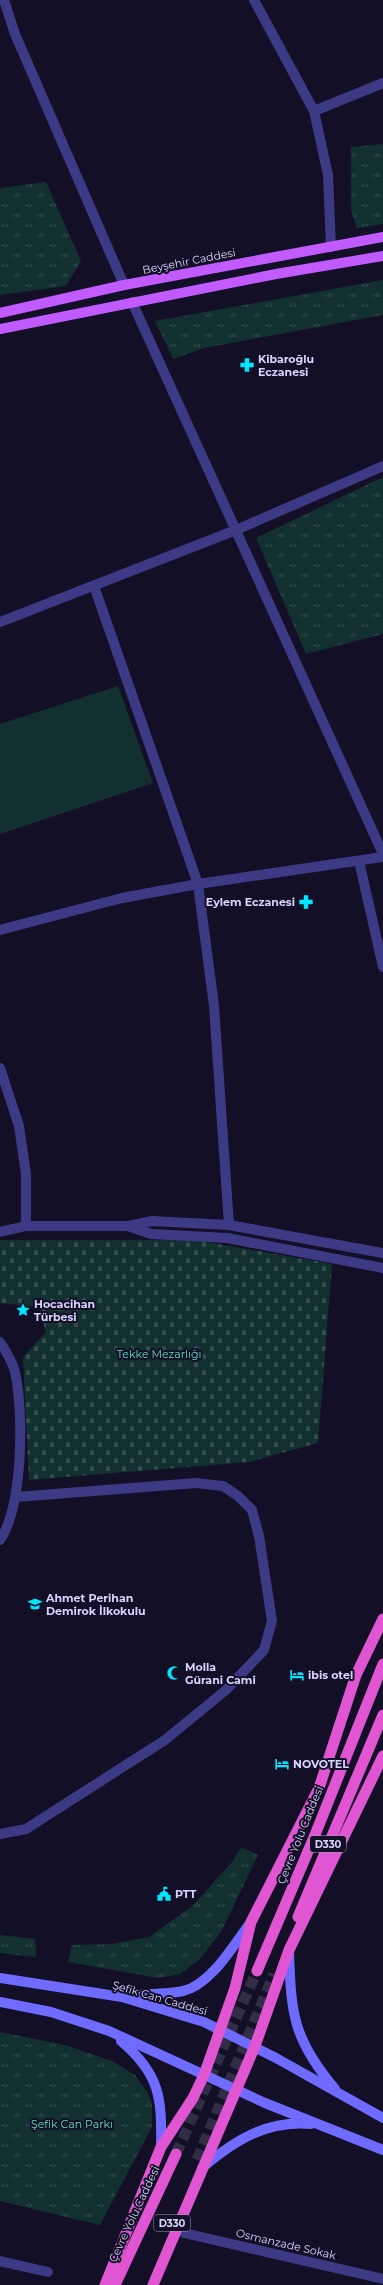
<svg xmlns="http://www.w3.org/2000/svg" width="383" height="2285" viewBox="0 0 383 2285" font-family="Montserrat,sans-serif">
	<style>
		.grass { fill: url(#grass-tufts) }
		.cemetery { fill: url(#cemetery-stones) }
		.garden { fill: #12302f }
		.lines { fill: none; stroke-linecap: round; stroke-linejoin: round }
		.trunk-tunnel { stroke: #312d47; stroke-width: 11; stroke-dasharray: 11 5.5; stroke-linecap: butt }
		.minor { stroke: #3d3a85; stroke-width: 10 }
		.tertiary { stroke: #3d3a85; stroke-width: 10 }
		.secondary { stroke: #6f6bff; stroke-width: 10 }
		.primary { stroke: #c25bff; stroke-width: 10 }
		.trunk { stroke: #e055d1; stroke-width: 11 }
		.labels { text-anchor: middle; dominant-baseline: central; stroke-width: 4; stroke-linejoin: round; paint-order: stroke }
		.shield { fill: #130f26; stroke: #9e99be; stroke-width: 1 }
		.shield-label { font-size: 10px; font-weight: bold; fill: #d9d4ff }
		.street-label { font-size: 11px; fill: #d9d4ff; stroke: #130f26 }
		.poi-label { font-size: 11px; font-weight: bold; fill: #d9d4ff; stroke: #130f26; text-anchor: start }
		.park-label { font-size: 11px; fill: #5fe0c0; stroke: #130f26 }
	</style>
	<defs>
		<pattern id="grass-tufts" width="24" height="20" patternUnits="userSpaceOnUse"><rect width="24" height="20" fill="#12302f"/><path d="M3 7l-1-3M5 7V3M7 7l1-3M15 17l-1-3M17 17v-4M19 17l1-3" fill="none" stroke="#344d4e"/></pattern>
		<pattern id="cemetery-stones" width="16" height="16" patternUnits="userSpaceOnUse"><rect width="16" height="16" fill="#12302f"/><path d="M2 7V4a2 2 0 0 1 4 0v3zM10 15v-3a2 2 0 0 1 4 0v3z" fill="#344d4e"/></pattern>
	</defs>
	<rect width="100%" height="100%" fill="#130f26"/>
	<!-- grass -->
	<g class="grass">
		<polygon points="383,144 383,224 357,228 351,210 351,147"/>
		<polygon points="46,182 81,261 66,286 0,295 0,188"/>
		<polygon points="383,280 383,315 204,348 173,359 155,321"/>
		<polygon points="383,477 383,634 306,654 256,538"/>
		<polygon points="241,1847 258,1855 221,1932 199,1960 180,1974 158,1978 68,1962 72,1945 112,1944 149,1937 191,1907 233,1861"/>
		<polygon points="0,1935 35,1939 36,1957 0,1953"/>
		<polygon points="0,2032 65,2045 112,2061 135,2075 148,2093 152,2104 152,2127 100,2225 0,2201"/>
	</g>
	<!-- cemetery -->
	<polygon class="cemetery" points="0,1240 195,1240 332,1264 318,1443 249,1462 29,1480 23,1357 46,1332 39,1307 0,1303"/>
	<!-- garden -->
	<polygon class="garden" points="118,686 153,783 0,834 0,724"/>
	<g class="lines">
		<!-- trunk-tunnel -->
		<g class="trunk-tunnel">
			<polyline points="176,2154 257,1971"/>
			<polyline points="197,2160 274,1974"/>
		</g>
		<!-- minor -->
		<g class="minor">
			<polyline points="4,0 15,34 124,285"/>
			<polyline points="254,0 314,111 328,175 331,247"/>
			<polyline points="314,111 383,83"/>
			<polyline points="132,302 383,854"/>
			<polyline points="94,586 198,884 214,1006 229,1225"/>
			<polyline points="0,622 236,530 383,466"/>
			<polyline points="359,861 383,967"/>
			<polyline points="0,930 122,898 198,884 383,857"/>
			<polyline points="0,1068 19,1126 26,1174 26,1226"/>
			<polyline points="0,1834 26,1829 165,1740 226,1690 264,1650 272,1621 259,1536 252,1510 238,1496 223,1486 196,1483 16,1497"/>
			<polyline points="184,2233 383,2279"/>
			<polyline points="0,2261 48,2272"/>
		</g>
		<!-- tertiary -->
		<g class="tertiary">
			<polyline points="128,1226 151,1234 227,1238 383,1268"/>
			<polyline points="0,1232 26,1226 128,1226 152,1221 229,1225 383,1253"/>
			<path d="M0,1342c6,10 12,18 15,30 9,40 8,134 -15,168"/>
		</g>
		<!-- secondary -->
		<g class="secondary">
			<path d="M289,1951c2,63 4,88 46,138"/>
			<polyline points="0,1978 122,1997 204,2022 276,2058 383,2118"/>
			<path d="M124,1995c19,-1 40,0 59,-4 28,-6 51,-47 68,-69"/>
			<polyline points="0,2002 51,2012 109,2031 265,2103 383,2150"/>
			<path d="M121,2041c39,33 41,57 40,106"/>
			<path d="M202,2168c33,-28 65,-48 109,-44"/>
		</g>
		<!-- primary -->
		<g class="primary">
			<polyline points="0,313 124,285 383,237"/>
			<polyline points="0,329 276,274 383,256"/>
		</g>
		<!-- trunk -->
		<g class="trunk">
			<polyline points="298,1917 383,1715"/>
			<polyline points="257,1971 315,1835 383,1664"/>
			<polyline points="105,2285 161,2147 193,2098 204,2075 235,1988 251,1922 319,1788 356,1675 383,1619"/>
			<polyline points="115,2285 176,2154"/>
			<polyline points="153,2285 255,2046 289,1950 383,1756"/>
		</g>
	</g>
	<!-- icons -->
	<defs>
		<symbol id="pharmacy-bare" viewBox="-9 -9 18 18"><path d="M-2-6h4v4h4v4h-4v4h-4v-4h-4v-4h4Z" fill="#00e5ff" stroke="#130f26" stroke-width="2.5" paint-order="stroke"/></symbol>
		<symbol id="sight-bare" viewBox="-9 -9 18 18"><path d="M0-6L1.8-2.2L6-1.7L2.9 1.2L3.7 5.4L0 3.3L-3.7 5.4L-2.9 1.2L-6-1.7L-1.8-2.2Z" fill="#00e5ff" stroke="#130f26" stroke-width="2.5" paint-order="stroke"/></symbol>
		<symbol id="school-bare" viewBox="-9 -9 18 18"><path d="M0-5L7-2L0 1L-7-2ZM-4 1L0 2.5L4 1V4Q0 6-4 4Z" fill="#00e5ff" stroke="#130f26" stroke-width="2.5" paint-order="stroke"/></symbol>
		<symbol id="mosque-bare" viewBox="-9 -9 18 18"><path d="M3.5-4.9A6 6 0 1 0 3.5 4.9A5 5 0 1 1 3.5-4.9Z" fill="#00e5ff" stroke="#130f26" stroke-width="2.5" paint-order="stroke"/></symbol>
		<symbol id="hotel-bare" viewBox="-9 -9 18 18"><path d="M-6-4.5h1.5V1H6V5H4.5V3h-9V5H-6ZM-4 0a1.8 1.8 0 1 1 3.6 0ZM.5 0V-2.5h3Q6-2.5 6 0Z" fill="#00e5ff" stroke="#130f26" stroke-width="2.5" paint-order="stroke"/></symbol>
		<symbol id="civic-bare" viewBox="-9 -9 18 18"><path d="M-.6-6.5H3V-4.5H.6V-3L4-1V1h2V6H-6V1h2V-1L-.6-3ZM-1.2 2.5V6h2.4V2.5Z" fill="#00e5ff" stroke="#130f26" stroke-width="2.5" paint-order="stroke"/></symbol>
	</defs>
	<g fill-rule="evenodd">
		<use href="#pharmacy-bare" x="237" y="355" width="20" height="20"/>
		<use href="#pharmacy-bare" x="296" y="892" width="20" height="20"/>
		<use href="#sight-bare" x="13" y="1300" width="20" height="20"/>
		<use href="#school-bare" x="25" y="1594" width="20" height="20"/>
		<use href="#mosque-bare" x="164" y="1663" width="20" height="20"/>
		<use href="#hotel-bare" x="287" y="1665" width="20" height="20"/>
		<use href="#hotel-bare" x="272" y="1754" width="20" height="20"/>
		<use href="#civic-bare" x="154" y="1884" width="20" height="20"/>
	</g>
	<g class="labels">
		<!-- shield labels -->
		<g class="shield">
			<rect x="310" y="1836" width="36" height="16" rx="3"/>
			<rect x="154" y="2215" width="36" height="16" rx="3"/>
		</g>
		<g class="shield-label">
			<text x="328" y="1844">D330</text>
			<text x="172" y="2223">D330</text>
		</g>
		<!-- street labels -->
		<g class="street-label">
			<text transform="translate(189 261) rotate(-11)">Beyşehir Caddesi</text>
			<text transform="translate(300 1835) rotate(-68)">Çevre Yolu Caddesi</text>
			<text transform="translate(160 1998) rotate(16)">Şefik Can Caddesi</text>
			<text transform="translate(134 2214) rotate(-65)">Çevre Yolu Caddesi</text>
			<text transform="translate(286 2244) rotate(13)">Osmanzade Sokak</text>
		</g>
		<!-- poi labels -->
		<g class="poi-label">
			<text x="258" y="359">Kibaroğlu<tspan x="258" dy="13">Eczanesi</tspan></text>
			<text x="295" y="902" text-anchor="end">Eylem Eczanesi</text>
			<text x="34" y="1304">Hocacihan<tspan x="34" dy="13">Türbesi</tspan></text>
			<text x="46" y="1598">Ahmet Perihan<tspan x="46" dy="13">Demirok İlkokulu</tspan></text>
			<text x="185" y="1667">Molla<tspan x="185" dy="13">Gürani Cami</tspan></text>
			<text x="308" y="1675">ibis otel</text>
			<text x="293" y="1764">NOVOTEL</text>
			<text x="175" y="1894">PTT</text>
		</g>
		<!-- park labels -->
		<g class="park-label">
			<text x="159" y="1354">Tekke Mezarlığı</text>
			<text x="72" y="2124">Şefik Can Parkı</text>
		</g>
	</g>
</svg>
